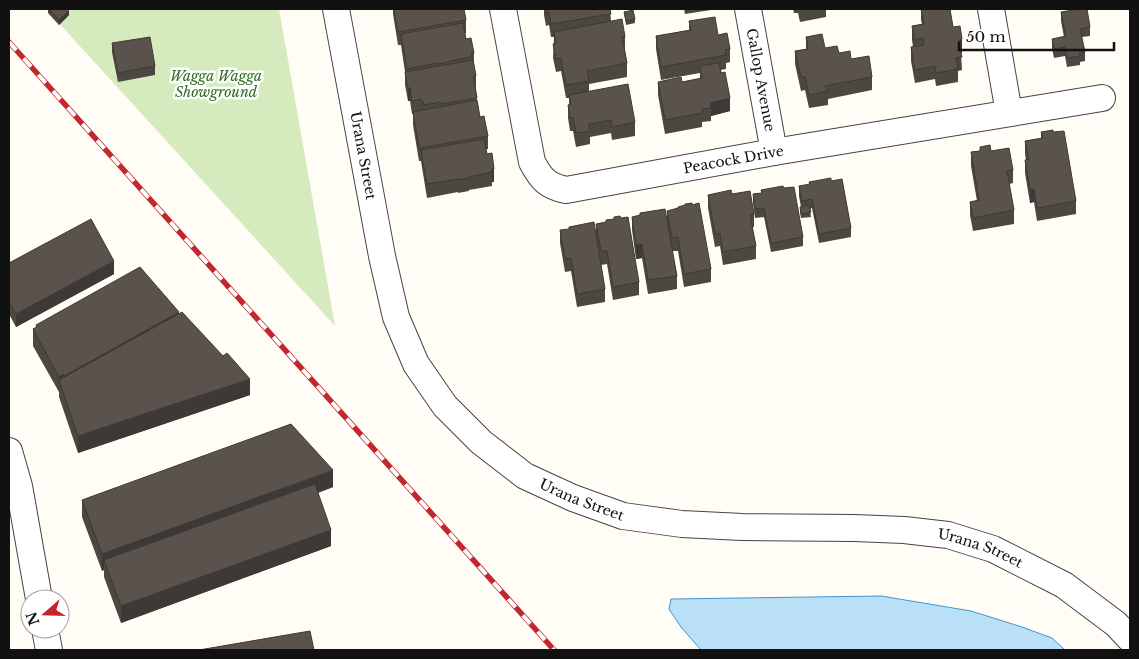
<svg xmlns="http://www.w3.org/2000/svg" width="1139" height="659" viewBox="0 0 1139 659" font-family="'Libre Baskerville',serif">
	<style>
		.green { fill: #d5ebbd }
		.water { fill: #b9e0f7; stroke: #3f96cf }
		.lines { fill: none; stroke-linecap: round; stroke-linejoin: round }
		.minor-casing { stroke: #444; stroke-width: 28 }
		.minor { stroke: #fff; stroke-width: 26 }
		.rail-casing { stroke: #c4262e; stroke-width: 5.5 }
		.rail { stroke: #fff; stroke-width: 4; stroke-dasharray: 11; stroke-linecap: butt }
		.wall { fill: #4d4742 }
		.shaded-wall { fill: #3f3936 }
		.building { fill: #5a524d; stroke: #3f3936 }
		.labels { text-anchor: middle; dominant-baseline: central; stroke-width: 5; stroke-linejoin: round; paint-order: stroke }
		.park-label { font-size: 14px; font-style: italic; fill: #2f6b1f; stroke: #fff }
		.street-label { font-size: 14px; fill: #111; stroke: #fff }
	</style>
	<rect width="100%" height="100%" fill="#fffdf5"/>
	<!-- green -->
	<polygon class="green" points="46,9 279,9 335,326"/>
	<!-- water -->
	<polygon class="water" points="881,596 971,611 1022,627 1052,638 1065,650 701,650 681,627 669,609 671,599"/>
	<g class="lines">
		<defs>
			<g id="minor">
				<path id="s1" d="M336,9l46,247 14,61 20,47 29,42 36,36 44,34 48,22 50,18 59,8 60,3 112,1 50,2 44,5 45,14 71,36 52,39 14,15"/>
				<path id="s2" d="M503,9l29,153c9,17 15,24 34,28l208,-38 328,-54"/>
				<path id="s3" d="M748,9l26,143"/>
				<polyline points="991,9 1009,113"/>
				<polyline points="9,451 19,486 39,599"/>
				<polyline points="45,629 49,650"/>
			</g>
		</defs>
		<!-- minor casing -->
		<use href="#minor" class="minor-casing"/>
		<!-- minor -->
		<use href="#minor" class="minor"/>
		<defs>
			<polyline id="rail" points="9,42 554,650"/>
		</defs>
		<!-- rail casing -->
		<use href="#rail" class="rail-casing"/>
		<!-- rail -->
		<use href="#rail" class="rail"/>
	</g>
	<!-- wall -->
	<g class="wall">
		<polygon points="48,9 68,9 69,15 59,25 48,13"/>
		<polygon points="393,9 464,9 466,20 466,33 465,33 466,39 474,53 474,63 476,76 476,89 477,101 480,117 488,136 488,149 486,149 487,154 492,153 494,182 492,182 492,186 469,190 469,191 458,193 458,192 427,198 421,161 419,161 413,125 413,114 412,114 410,101 408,101 405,85 405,72 401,45 398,45 393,14"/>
		<polygon points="544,9 610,9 611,21 625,37 625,50 627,63 627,77 589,84 589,91 635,122 635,136 612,140 611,133 590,137 590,144 576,147 573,131 570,131 568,118 568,105 569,105 569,98 566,98 561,71 556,72 553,58 554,37 551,37 549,25 546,26 544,15"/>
		<polygon points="684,9 711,9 711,10 685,14"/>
		<polygon points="793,9 826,9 826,17 800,22 798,13 794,13"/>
		<polygon points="921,9 950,9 953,27 962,53 961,53 962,70 958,71 958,82 936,86 935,79 915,83 911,61 911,47 913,47 912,40 912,26 922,24 921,20"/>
		<polygon points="624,12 635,19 635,23 626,25"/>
		<polygon points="1061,12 1090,27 1090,36 1082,37 1085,52 1085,61 1080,62 1080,65 1067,67 1065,56 1054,58 1052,48 1052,39 1064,37 1061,21"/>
		<polygon points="689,21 718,35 730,49 730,62 726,63 726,69 721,70 730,111 711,116 711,121 702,122 702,127 665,134 658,95 658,82 682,82 700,79 700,73 661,80 656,49 656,36 689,30"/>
		<polygon points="806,37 825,48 839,53 851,59 872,77 872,90 828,99 828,105 809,108 805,90 801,91 795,64 795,51 806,49"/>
		<polygon points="112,43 155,66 155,75 118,82 112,52"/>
		<polygon points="1041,132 1053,132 1076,201 1076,214 1037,221 1034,202 1030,203 1025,173 1025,160 1026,160 1025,154 1025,141 1041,138"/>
		<polygon points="980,147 991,151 1013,170 1013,183 1009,184 1014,210 1014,224 973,231 970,215 970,202 977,201 971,166 971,152 980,151"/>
		<polygon points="831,181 851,228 851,237 819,243 812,208 810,209 811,217 801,218 800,212 800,207 801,207 799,196 799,186 809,185 809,182"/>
		<polygon points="761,190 803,237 803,246 771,252 764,217 755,218 753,203 753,194 761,193"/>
		<polygon points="732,194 754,214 754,227 752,227 756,246 756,259 723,265 720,246 715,247 708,208 708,195"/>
		<polygon points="667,211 711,269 711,282 684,287 678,251 672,251 677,276 677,289 648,294 642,258 636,259 632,230 632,217 667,222"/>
		<polygon points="596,224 639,282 639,295 613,300 607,264 601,265 605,289 605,302 577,307 571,271 565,272 560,243 560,230 596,236"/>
		<polygon points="9,263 114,274 16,327 9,314"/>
		<polygon points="179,314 250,395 78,453 59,397 59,392 33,346 33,329 36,327 36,325"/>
		<polygon points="333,487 318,493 331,546 121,623 104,577 104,570 102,571 82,517 82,500"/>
	</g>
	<!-- shaded-wall -->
	<g class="shaded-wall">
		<polygon points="69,10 69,15 59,25 59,20"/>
		<polygon points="962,39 962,53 958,54 958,40"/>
		<rect x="408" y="88" width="2" height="13"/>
		<polygon points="730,98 730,111 711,116 711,108 710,103"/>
		<rect x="492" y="169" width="2" height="13"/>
		<polygon points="1034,189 1034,202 1030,203 1030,190"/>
		<polygon points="642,244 642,258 636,259 636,245"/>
		<polygon points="114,261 114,274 16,327 16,314"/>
		<polygon points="179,312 179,329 64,392 64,376"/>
		<polygon points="63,374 63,391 59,383 59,377"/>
		<polygon points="250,379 250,395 78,453 78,436"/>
		<polygon points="333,470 333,487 108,569 104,560 104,570 102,571 102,554"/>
		<polygon points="331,530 331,546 121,623 121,606"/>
	</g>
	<!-- building -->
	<g class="building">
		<polygon points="49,9 68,9 69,10 59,20"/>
		<polygon points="394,9 464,9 466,20 398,32"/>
		<polygon points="546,9 610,9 611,14 551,24 549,12 546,13"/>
		<polygon points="921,9 950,9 953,27 960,26 962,39 958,40 962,57 956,58 958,69 936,73 935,66 915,70 911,47 924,45 923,38 914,40 912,26 924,24"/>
		<polygon points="1079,9 1087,9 1090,27 1080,29 1085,52 1079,53 1080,56 1067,58 1065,47 1054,49 1052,39 1066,36 1061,12"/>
		<polygon points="633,10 635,19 626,21 624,12"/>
		<polygon points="715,17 718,35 727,33 730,49 725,50 726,55 661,67 656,36 691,30 689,21"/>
		<polygon points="622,19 625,37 622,37 627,63 587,71 589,81 566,85 561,58 556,59 553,44 556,44 554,32"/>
		<polygon points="463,23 466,39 471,38 474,53 471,54 472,57 449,61 449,62 438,64 438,63 407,69 401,34"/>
		<polygon points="822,34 825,48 837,46 839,53 850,51 851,59 869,56 872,77 825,86 828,91 809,95 805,77 801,77 795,51 808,49 806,37"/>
		<polygon points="150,37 155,66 118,73 112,43"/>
		<polygon points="473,60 476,76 473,76 477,98 441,104 440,102 424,105 423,101 421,101 421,99 412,101 410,88 408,88 405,72"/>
		<polygon points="719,63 721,73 725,72 730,98 710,103 711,108 702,109 702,113 665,120 658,82 681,77 682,82 702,78 700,66"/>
		<polygon points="628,84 635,122 612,127 611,120 589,124 590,131 576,133 573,117 570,118 568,105 571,104 569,95"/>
		<polygon points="477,100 480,117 484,116 488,136 419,148 413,112"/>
		<polygon points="1053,130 1053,132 1064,131 1076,201 1037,208 1034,189 1030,190 1025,160 1029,159 1025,141 1043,138 1041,132"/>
		<polygon points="484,139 487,154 492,153 494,169 492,169 492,172 469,177 469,178 458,180 458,179 427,184 421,150"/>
		<polygon points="990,145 991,151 1009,148 1013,170 1007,171 1014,210 973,218 970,202 979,200 971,152 980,151 980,147"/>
		<polygon points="831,178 831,181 842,179 851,228 819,234 812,199 802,201 799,186 810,184 809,182"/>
		<polygon points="783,186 784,188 794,187 803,237 771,243 764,208 755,209 753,194 762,193 761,190"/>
		<polygon points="731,190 732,194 750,191 754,214 750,215 756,246 723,252 720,233 715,234 708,195"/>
		<polygon points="692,203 692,205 699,203 711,269 684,274 678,237 672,238 667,211 678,208 678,207 685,205 685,204"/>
		<polygon points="809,205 811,212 801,214 800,207"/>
		<polygon points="665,209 677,276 648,280 642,244 636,245 632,217 640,215 640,213"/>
		<polygon points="620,216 621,218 628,217 639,282 613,287 607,251 601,251 596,224 606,222 606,220 614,219 614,217"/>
		<polygon points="91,219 114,261 16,314 9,301 9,263"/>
		<polygon points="594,222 605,289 577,294 571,258 565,259 560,230 569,229 569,227"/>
		<polygon points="140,267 179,312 64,376 63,374 59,377 33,329 37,327 36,325"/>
		<polygon points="182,312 223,356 227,353 250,379 78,436 59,380"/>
		<polygon points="291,424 333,470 102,554 82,500"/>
		<polygon points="315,484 331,530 121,606 104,560"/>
		<polygon points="310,631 314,650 199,650"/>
	</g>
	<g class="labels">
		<!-- park labels -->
		<g class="park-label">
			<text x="216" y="76">Wagga Wagga<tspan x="216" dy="16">Showground</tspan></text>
		</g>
		<!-- street labels -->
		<g class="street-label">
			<text stroke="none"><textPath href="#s3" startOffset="72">Gallop Avenue</textPath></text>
			<text stroke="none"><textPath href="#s1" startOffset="149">Urana Street</textPath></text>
			<text stroke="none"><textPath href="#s2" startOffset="372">Peacock Drive</textPath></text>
			<text stroke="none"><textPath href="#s1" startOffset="584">Urana Street</textPath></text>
			<text stroke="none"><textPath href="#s1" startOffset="989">Urana Street</textPath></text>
		</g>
	</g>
	<!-- border -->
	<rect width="1139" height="659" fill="none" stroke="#111111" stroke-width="20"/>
	<!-- north arrow -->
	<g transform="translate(45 614) rotate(250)"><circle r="24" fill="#ffffff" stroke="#a0a0a0"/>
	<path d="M0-4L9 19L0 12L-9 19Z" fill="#c4262e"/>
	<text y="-8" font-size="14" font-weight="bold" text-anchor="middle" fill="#111111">N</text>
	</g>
	<!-- scale -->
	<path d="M959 42v8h155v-8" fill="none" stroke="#111111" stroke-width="2.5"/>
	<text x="966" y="42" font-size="15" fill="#111111" stroke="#ffffff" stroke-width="4" paint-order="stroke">50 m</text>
</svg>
